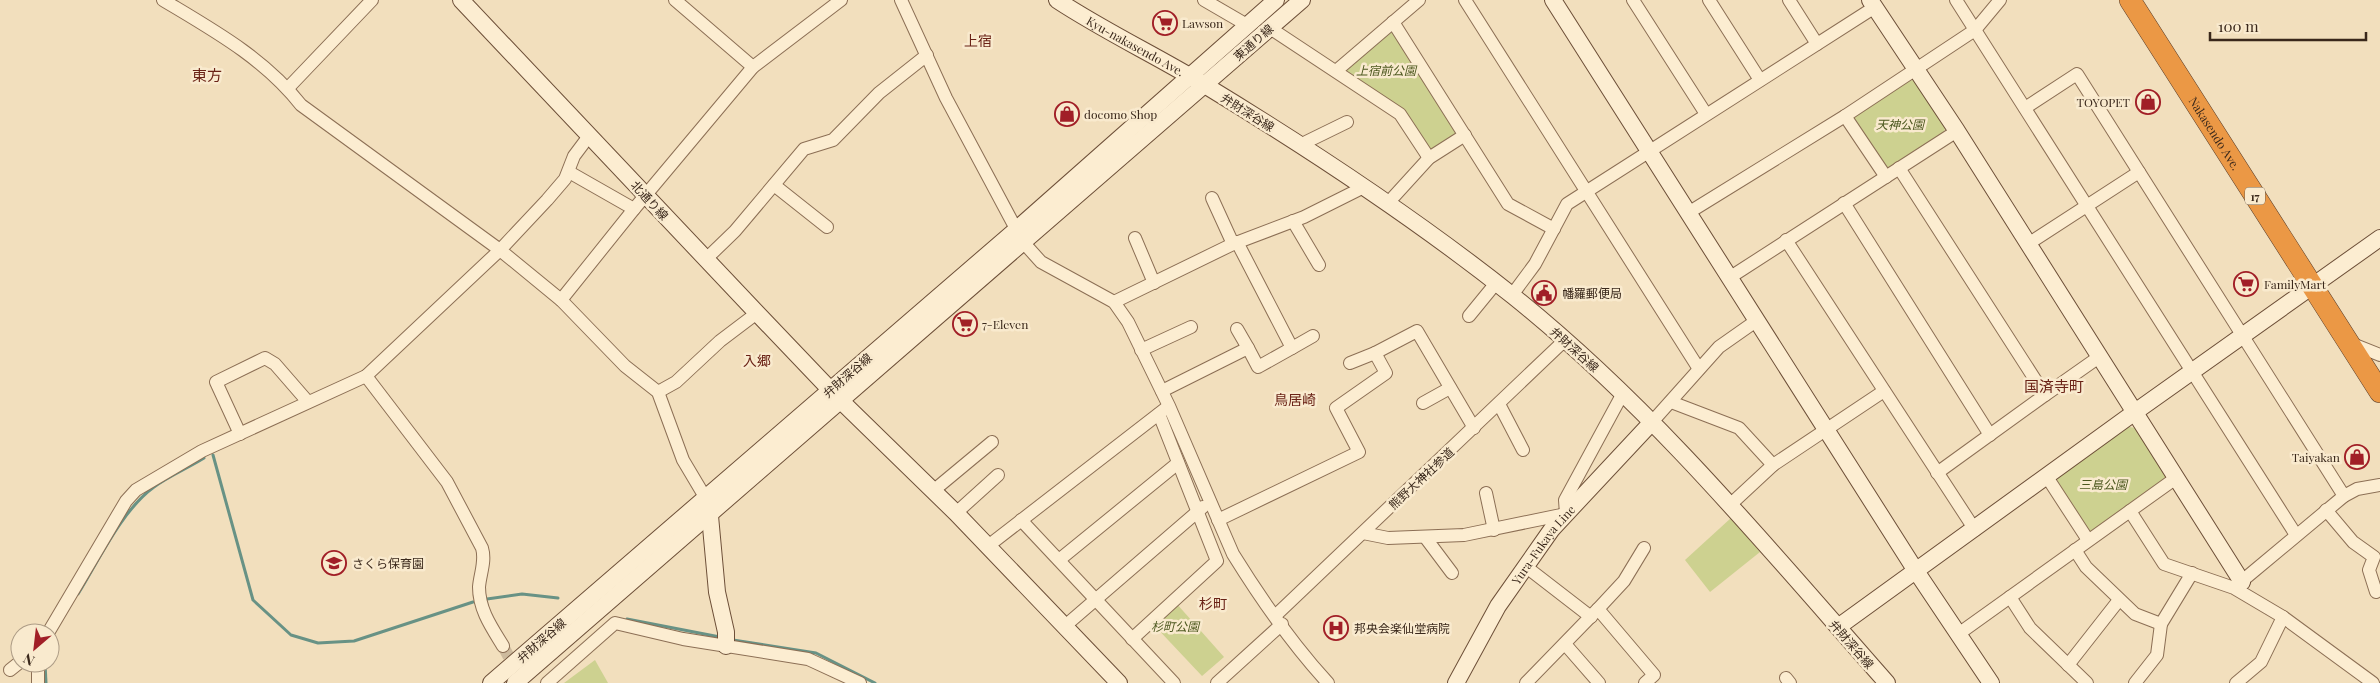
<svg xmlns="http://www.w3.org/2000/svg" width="2380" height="683" viewBox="0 0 2380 683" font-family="'Playfair Display','Noto Sans JP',serif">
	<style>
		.green { fill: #cdd190 }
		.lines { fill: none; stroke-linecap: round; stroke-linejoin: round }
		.stream { stroke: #689285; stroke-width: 3 }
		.street-tunnel { stroke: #cdba9d; stroke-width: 12; stroke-dasharray: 12 6; stroke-linecap: butt }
		.street-casing { stroke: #8c6f55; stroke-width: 14 }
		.secondary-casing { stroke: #6d4f38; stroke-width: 18 }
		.highway-casing { stroke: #593d2a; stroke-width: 22 }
		.street { stroke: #fcedd1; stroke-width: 12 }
		.secondary { stroke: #fcedd1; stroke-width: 16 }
		.highway { stroke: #eb9845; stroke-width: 21 }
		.labels { text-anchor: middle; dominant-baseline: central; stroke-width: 5; stroke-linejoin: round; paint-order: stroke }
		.shield { fill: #f9eace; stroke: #736251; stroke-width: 1 }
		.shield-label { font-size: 11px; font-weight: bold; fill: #3a281b }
		.poi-label { font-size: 12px; fill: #3a281b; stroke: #f9eace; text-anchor: start }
		.street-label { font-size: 12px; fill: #3a281b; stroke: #f9eace }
		.park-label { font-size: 12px; font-style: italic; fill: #4d581f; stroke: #f9eace }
		.neighbourhood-label { font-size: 14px; fill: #6a2216; stroke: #f9eace }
		.quarter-label { font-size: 15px; fill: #6a2216; stroke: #f9eace }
	</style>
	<rect width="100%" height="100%" fill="#f2dfbd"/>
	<!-- green -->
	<g class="green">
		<polygon points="1389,32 1393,32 1456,131 1455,135 1431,151 1403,111 1345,70"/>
		<polygon points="1910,80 1916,81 1945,128 1944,132 1887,169 1853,121 1854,116"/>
		<polygon points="2129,427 2136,428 2166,474 2164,481 2091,532 2086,531 2056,485 2058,477"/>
		<polygon points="1731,518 1760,552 1710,592 1685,560"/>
		<polygon points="1176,603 1224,657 1202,676 1153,624"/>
		<polygon points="595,660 608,683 564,683"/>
	</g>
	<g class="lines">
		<!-- stream -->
		<g class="stream">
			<polyline points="213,455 253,600 291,635 318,643 354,641 473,602"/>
			<path d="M78,594c21,-34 44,-84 76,-107 15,-11 34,-19 50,-29"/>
			<polyline points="487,599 522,594 558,598"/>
			<polyline points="627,619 720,637"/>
			<polyline points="733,640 816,653 875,683"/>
			<polyline points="45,663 46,683"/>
		</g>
		<!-- street-tunnel -->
		<polyline class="street-tunnel" points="503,646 517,672"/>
		<defs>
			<g id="street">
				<path d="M163,0c50,30 101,58 138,105l199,145 61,50 64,66 33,26 25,68 22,37 2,9"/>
				<polyline points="675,0 753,67"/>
				<path d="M901,0l45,98 77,144 18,20 73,40 14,20 41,84 64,148c26,42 62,93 95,129"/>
				<polyline points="1204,0 1247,25"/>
				<polyline points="1465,0 1699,369"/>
				<polyline points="1633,0 1706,114"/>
				<polyline points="1709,0 1760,80"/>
				<polyline points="1789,0 1817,44"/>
				<polyline points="1956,0 2296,535"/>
				<polyline points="1393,22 1508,204 1554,229"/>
				<polyline points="1270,28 1400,114 1429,158"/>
				<polyline points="1336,71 1419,0"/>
				<polyline points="288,88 372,0"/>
				<polyline points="2025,108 2077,74 2344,496"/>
				<polyline points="1845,116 1886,177"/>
				<polyline points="1300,145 1347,122"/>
				<polyline points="1899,168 2045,395 1937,473"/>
				<polyline points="569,172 634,209"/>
				<polyline points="774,185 827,227"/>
				<polyline points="1212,198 1233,244"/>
				<polyline points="1388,203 1429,158 1465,135"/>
				<polyline points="1844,203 1990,435"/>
				<polyline points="1688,213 1845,116 1975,30 2000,0"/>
				<polyline points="1293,221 1319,265"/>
				<polyline points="1135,238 1154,283"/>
				<polyline points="1786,240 1975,530"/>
				<polyline points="2028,244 2139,172"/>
				<polyline points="706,259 735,231 804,149 833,140 879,93 927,55"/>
				<polyline points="1729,278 1957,131"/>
				<polyline points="1512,295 1535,264 1567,204 1875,7"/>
				<polyline points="561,300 634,209 753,67 841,0"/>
				<polyline points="1114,302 1233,244 1304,217 1364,187"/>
				<polyline points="1469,316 1496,283"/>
				<polyline points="1237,329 1248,348"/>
				<polyline points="2350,343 2380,355"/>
				<polyline points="1292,348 1313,336"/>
				<polyline points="1141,350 1191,327"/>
				<polyline points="1350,363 1375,353"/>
				<path d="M366,376l81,106 35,66c4,13 -2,26 -3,39 0,23 13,41 24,59"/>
				<polyline points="1162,391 1248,348 1258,367 1292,348 1237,242"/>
				<polyline points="658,392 676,382 720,341 757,313"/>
				<polyline points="2045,395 2099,357"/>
				<polyline points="1671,402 1739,428 1773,465"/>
				<polyline points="1423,403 1450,388"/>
				<polyline points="1499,404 1523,450"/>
				<polyline points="1652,422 1719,347 1756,321"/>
				<polyline points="240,434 216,382 265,358 275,364 308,402"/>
				<polyline points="2047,477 2088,540"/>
				<polyline points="933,491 992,442"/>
				<polyline points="1486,493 1494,530"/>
				<polyline points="1731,504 1773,465 1884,391"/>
				<polyline points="2326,510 2353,542 2374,557 2369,570 2376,592"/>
				<polyline points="2130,511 2164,564 2234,588 2283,617 2373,683"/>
				<polyline points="956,513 998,475"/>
				<polyline points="1021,520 1174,683"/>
				<polyline points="1218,520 1359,452 1336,408 1386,373 1375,353 1417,331 1474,428"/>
				<polyline points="1363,533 1388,538 1464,535 1566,514 1565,500 1623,393"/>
				<polyline points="1425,537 1452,573"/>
				<polyline points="988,546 1165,409"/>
				<polyline points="1644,548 1624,581 1598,609 1654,675 1645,683"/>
				<polyline points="2075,550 2086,567 2135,614 2161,624"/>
				<polyline points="1059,560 1178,463"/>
				<polyline points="1525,566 1591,617"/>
				<polyline points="2236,586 2344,496 2357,489 2380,485"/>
				<polyline points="2010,597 2030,628 2087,683"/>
				<polyline points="1276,615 1565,340"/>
				<polyline points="1065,626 1203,507"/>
				<polyline points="48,633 126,501 136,490 202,451 366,376 500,250 547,200 565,179 574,156 589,136"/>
				<polyline points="1957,635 2176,478"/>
				<polyline points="1132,639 1217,561 1159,414"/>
				<polyline points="1565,644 1599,683"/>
				<polyline points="2068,665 2119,600"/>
				<polyline points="10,670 20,662"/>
				<polyline points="1786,678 1790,683"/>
				<polyline points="38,683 38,663"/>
				<polyline points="547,683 615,623 683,639 808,659 860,683"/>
				<polyline points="1217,683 1282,624"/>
				<polyline points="1526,683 1598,609"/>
				<polyline points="2135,683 2157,655 2161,624 2192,573"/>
				<polyline points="2236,683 2261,662 2283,617"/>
			</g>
			<g id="secondary">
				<polyline points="461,0 757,313 840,400 956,513 1119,683"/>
				<path id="s1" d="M1057,0c47,31 98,55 146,84 107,65 212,134 310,212 141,113 255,252 374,387"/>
				<polyline points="1553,0 1916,571 1991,683"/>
				<polyline points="1870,0 1957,131 2242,582"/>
				<polyline points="710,516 717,592 726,632 726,646"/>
				<polyline points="1838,627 2135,412 2380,238"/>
				<polyline points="491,683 1017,229 1276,0"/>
				<polyline points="515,683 1302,0"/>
				<path id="s2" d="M1456,683l42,-77 54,-77 100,-107"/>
			</g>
			<g id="highway">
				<path id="s3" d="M2130,0l250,392"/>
			</g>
		</defs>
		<!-- street casing -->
		<use href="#street" class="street-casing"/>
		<!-- secondary casing -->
		<use href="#secondary" class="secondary-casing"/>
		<!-- highway casing -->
		<use href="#highway" class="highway-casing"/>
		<!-- street -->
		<use href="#street" class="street"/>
		<!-- secondary -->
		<use href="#secondary" class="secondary"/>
		<!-- highway -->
		<use href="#highway" class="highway"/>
	</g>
	<!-- icons -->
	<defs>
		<symbol id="supermarket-ring" viewBox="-11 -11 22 22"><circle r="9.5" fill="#f9eace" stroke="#a11f27" stroke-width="1.5"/><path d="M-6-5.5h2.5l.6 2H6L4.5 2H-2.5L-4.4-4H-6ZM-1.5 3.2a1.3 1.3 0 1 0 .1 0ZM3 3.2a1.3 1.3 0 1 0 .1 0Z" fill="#a11f27"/></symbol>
		<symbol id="shop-ring" viewBox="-11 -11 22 22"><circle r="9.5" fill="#f9eace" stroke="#a11f27" stroke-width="1.5"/><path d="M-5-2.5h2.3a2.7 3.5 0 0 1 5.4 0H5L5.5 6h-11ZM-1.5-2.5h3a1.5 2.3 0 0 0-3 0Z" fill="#a11f27"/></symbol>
		<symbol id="civic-ring" viewBox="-11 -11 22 22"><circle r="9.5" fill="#f9eace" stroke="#a11f27" stroke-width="1.5"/><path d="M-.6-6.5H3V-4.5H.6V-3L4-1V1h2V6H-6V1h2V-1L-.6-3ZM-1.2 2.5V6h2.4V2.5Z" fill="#a11f27"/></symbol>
		<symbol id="school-ring" viewBox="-11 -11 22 22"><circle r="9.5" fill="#f9eace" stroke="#a11f27" stroke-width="1.5"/><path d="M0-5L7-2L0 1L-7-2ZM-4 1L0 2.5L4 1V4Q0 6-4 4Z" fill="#a11f27"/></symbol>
		<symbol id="hospital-ring" viewBox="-11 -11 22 22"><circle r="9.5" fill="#f9eace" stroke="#a11f27" stroke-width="1.5"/><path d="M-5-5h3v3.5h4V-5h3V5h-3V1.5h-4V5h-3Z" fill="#a11f27"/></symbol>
	</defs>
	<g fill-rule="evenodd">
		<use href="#supermarket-ring" x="1151" y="9" width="28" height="28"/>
		<use href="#shop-ring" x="2134" y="88" width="28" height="28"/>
		<use href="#shop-ring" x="1053" y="100" width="28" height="28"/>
		<use href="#supermarket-ring" x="2232" y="270" width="28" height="28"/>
		<use href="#civic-ring" x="1530" y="279" width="28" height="28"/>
		<use href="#supermarket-ring" x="951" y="310" width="28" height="28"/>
		<use href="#shop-ring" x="2343" y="443" width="28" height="28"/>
		<use href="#school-ring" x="320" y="549" width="28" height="28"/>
		<use href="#hospital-ring" x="1322" y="614" width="28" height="28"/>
	</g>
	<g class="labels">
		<!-- shield labels -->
		<rect class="shield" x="2245" y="187.5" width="20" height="17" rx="4"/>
		<g class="shield-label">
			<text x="2255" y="196">17</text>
		</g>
		<!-- poi labels -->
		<g class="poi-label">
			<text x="1182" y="23">Lawson</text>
			<text x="2130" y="102" text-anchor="end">TOYOPET</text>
			<text x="1084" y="114">docomo Shop</text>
			<text x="2264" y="284">FamilyMart</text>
			<text x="1562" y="293">幡羅郵便局</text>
			<text x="982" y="324">7-Eleven</text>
			<text x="2340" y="457" text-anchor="end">Taiyakan</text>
			<text x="352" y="563">さくら保育園</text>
			<text x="1354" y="628">邦央会楽仙堂病院</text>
		</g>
		<!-- street labels -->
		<g class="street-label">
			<text transform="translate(1253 42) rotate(-41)">東通り線</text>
			<text stroke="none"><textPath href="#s1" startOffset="91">Kyu-nakasendo Ave.</textPath></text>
			<text transform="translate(1248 112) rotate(32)">弁財深谷線</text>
			<text stroke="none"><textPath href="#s3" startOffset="158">Nakasendo Ave.</textPath></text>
			<text transform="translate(650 200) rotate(47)">北通り線</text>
			<text transform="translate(1575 349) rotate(42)">弁財深谷線</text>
			<text transform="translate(847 375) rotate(-41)">弁財深谷線</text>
			<text transform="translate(1421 478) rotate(-43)">熊野大神社参道</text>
			<text stroke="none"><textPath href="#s2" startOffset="164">Yura-Fukaya Line</textPath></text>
			<text transform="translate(541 640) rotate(-41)">弁財深谷線</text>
			<text transform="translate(1852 644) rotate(49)">弁財深谷線</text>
		</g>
		<!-- park labels -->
		<g class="park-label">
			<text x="1386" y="70">上宿前公園</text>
			<text x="1900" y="124">天神公園</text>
			<text x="2103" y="484">三島公園</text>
			<text x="1175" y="626">杉町公園</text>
		</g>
		<!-- neighbourhood labels -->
		<g class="neighbourhood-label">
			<text x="978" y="40">上宿</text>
			<text x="757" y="360">入郷</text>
			<text x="1295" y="399">鳥居崎</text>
			<text x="1213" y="603">杉町</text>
		</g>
		<!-- quarter labels -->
		<g class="quarter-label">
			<text x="207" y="75">東方</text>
			<text x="2054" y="386">国済寺町</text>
		</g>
	</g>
	<!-- north arrow -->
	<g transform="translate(35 648) rotate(208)"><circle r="24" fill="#f9eace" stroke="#ad9c86"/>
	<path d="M0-4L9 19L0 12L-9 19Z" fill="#a11f27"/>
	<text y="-8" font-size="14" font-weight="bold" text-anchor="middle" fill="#3a281b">N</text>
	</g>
	<!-- scale -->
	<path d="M2210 32v8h156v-8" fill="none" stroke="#3a281b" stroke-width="2.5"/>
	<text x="2218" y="32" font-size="15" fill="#3a281b" stroke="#f9eace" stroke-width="4" paint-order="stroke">100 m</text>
</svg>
